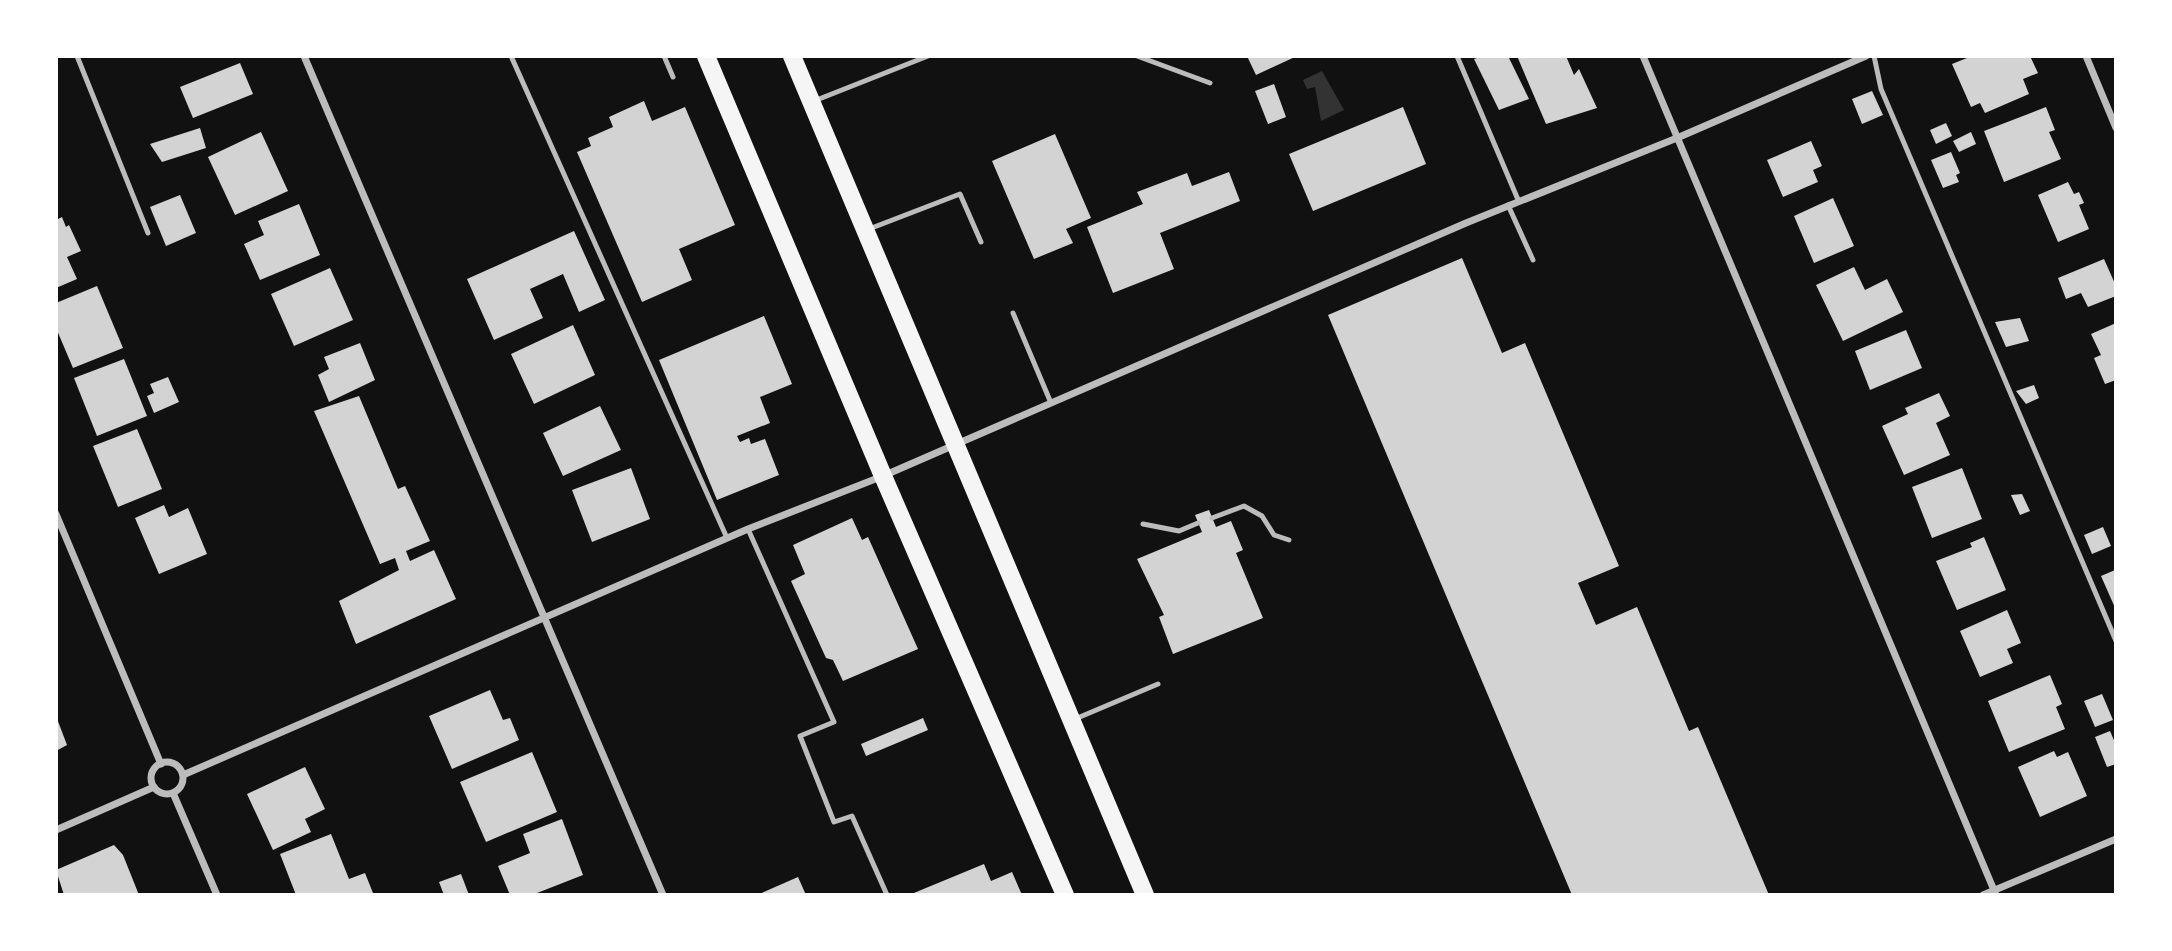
<svg xmlns="http://www.w3.org/2000/svg" width="2172" height="951" viewBox="0 0 2172 951" font-family="Commissioner,sans-serif">
	<style>
		.water { fill: #333 }
		.building { fill: #d3d3d3 }
		.lines { fill: none; stroke-linecap: round; stroke-linejoin: round }
		.service { stroke: #bcbcbc; stroke-width: 5 }
		.minor { stroke: #bcbcbc; stroke-width: 7 }
		.primary { stroke: #f5f5f5; stroke-width: 18 }
	</style>
	<rect width="100%" height="100%" fill="#111"/>
	<!-- water -->
	<polygon class="water" points="1322,71 1344,110 1321,121 1315,87 1307,89 1303,80"/>
	<!-- building -->
	<g class="building">
		<polygon points="1247,56 1297,56 1256,75"/>
		<polygon points="1483,56 1508,56 1529,99 1499,110 1474,59"/>
		<polygon points="1517,56 1566,56 1574,75 1579,69 1597,108 1546,124"/>
		<polygon points="1972,56 2030,56 2038,73 2023,79 2029,94 1985,113 1980,103 1971,107 1952,64"/>
		<polygon points="240,63 253,94 193,118 180,87"/>
		<polygon points="1274,84 1286,117 1268,124 1255,91"/>
		<polygon points="1872,91 1883,115 1862,124 1852,99"/>
		<polygon points="644,101 652,121 685,107 735,225 679,249 692,280 642,302 577,152 591,146 588,138 613,127 609,117"/>
		<polygon points="1403,107 1426,164 1313,211 1289,154"/>
		<polygon points="2046,107 2055,130 2049,132 2061,159 2004,182 1984,131"/>
		<polygon points="1946,123 1952,136 1936,144 1930,130"/>
		<polygon points="200,128 206,148 162,162 150,144"/>
		<polygon points="261,132 288,191 235,215 208,157"/>
		<polygon points="1971,132 1976,144 1959,152 1953,141"/>
		<polygon points="1055,134 1091,218 1066,229 1073,243 1034,259 992,161"/>
		<polygon points="1811,141 1822,166 1813,170 1818,182 1783,197 1767,160"/>
		<polygon points="1951,152 1960,173 1956,175 1959,182 1943,188 1931,160"/>
		<polygon points="1229,172 1240,201 1160,233 1174,269 1113,293 1087,227 1143,204 1137,192 1187,173 1192,186"/>
		<polygon points="2068,182 2074,194 2079,192 2084,203 2079,205 2089,229 2058,242 2038,195"/>
		<polygon points="180,195 196,233 166,246 150,207"/>
		<polygon points="1833,198 1854,246 1814,263 1794,216"/>
		<polygon points="299,204 320,255 260,280 244,244 264,235 258,221"/>
		<polygon points="62,217 66,227 69,225 81,251 67,257 77,279 56,288 56,220"/>
		<polygon points="574,231 605,300 579,312 563,274 530,289 543,318 494,340 467,279"/>
		<polygon points="1462,258 1502,353 1525,343 1619,566 1578,583 1596,625 1637,607 1689,731 1698,727 1769,895 1572,895 1328,315"/>
		<polygon points="2104,259 2116,286 2116,296 2088,307 2081,293 2066,299 2058,278"/>
		<polygon points="1854,267 1865,290 1887,279 1903,312 1843,341 1816,285"/>
		<polygon points="330,268 353,320 294,346 271,294"/>
		<polygon points="97,286 123,348 73,368 56,328 56,303"/>
		<polygon points="764,316 792,384 760,397 770,423 737,436 740,442 749,438 751,444 765,439 779,475 717,500 659,360"/>
		<polygon points="2020,318 2029,341 2006,347 1995,322"/>
		<polygon points="2116,323 2116,380 2105,384 2094,358 2101,355 2091,334"/>
		<polygon points="573,325 595,375 534,404 511,354"/>
		<polygon points="1906,330 1922,368 1870,390 1855,351"/>
		<polygon points="360,343 375,380 329,402 318,375 329,369 324,357"/>
		<polygon points="124,359 147,416 97,436 74,378"/>
		<polygon points="168,377 179,402 154,413 147,396 154,393 150,384"/>
		<polygon points="2034,385 2039,398 2026,404 2016,391"/>
		<polygon points="1939,393 1950,416 1936,423 1950,455 1904,475 1882,426 1908,414 1905,408"/>
		<polygon points="359,396 398,489 405,486 430,541 406,551 410,561 434,550 456,599 356,644 339,601 399,570 395,558 380,564 314,411"/>
		<polygon points="600,406 621,450 563,476 543,433"/>
		<polygon points="137,429 162,489 118,507 93,446"/>
		<polygon points="631,468 650,519 592,542 572,490"/>
		<polygon points="1962,468 1982,519 1932,538 1912,487"/>
		<polygon points="2022,494 2030,511 2020,515 2011,495"/>
		<polygon points="164,505 169,517 188,508 207,554 159,574 135,518"/>
		<polygon points="1209,510 1216,527 1231,521 1243,550 1236,553 1263,618 1173,654 1159,617 1164,615 1137,559 1202,532 1195,515"/>
		<polygon points="852,518 862,540 868,537 918,649 843,681 833,660 826,658 791,581 805,574 793,545"/>
		<polygon points="2103,527 2111,546 2092,554 2084,535"/>
		<polygon points="1984,537 2006,590 1957,610 1936,561 1972,547 1970,543"/>
		<polygon points="2115,570 2116,571 2116,610 2101,576"/>
		<polygon points="2007,610 2021,643 2007,649 2013,663 1980,677 1960,631"/>
		<polygon points="2050,675 2062,704 2056,707 2065,729 2009,752 1988,701"/>
		<polygon points="490,690 503,720 510,718 519,740 452,769 429,716"/>
		<polygon points="2102,694 2113,720 2095,727 2084,701"/>
		<polygon points="56,716 67,745 56,751"/>
		<polygon points="923,718 928,730 866,756 861,744"/>
		<polygon points="2110,731 2116,745 2116,764 2107,767 2095,737"/>
		<polygon points="2054,751 2057,757 2068,752 2087,796 2040,817 2018,767"/>
		<polygon points="532,752 557,812 486,842 460,782"/>
		<polygon points="305,767 325,809 305,819 311,832 273,850 247,794"/>
		<polygon points="562,819 583,875 532,895 510,895 498,866 530,853 523,834"/>
		<polygon points="331,834 349,879 365,873 373,893 296,895 280,854"/>
		<polygon points="114,845 123,855 139,895 64,895 56,870"/>
		<polygon points="984,864 991,881 1012,872 1022,895 909,895"/>
		<polygon points="461,874 469,895 444,895 439,882"/>
		<polygon points="798,877 806,895 757,895"/>
	</g>
	<g class="lines">
		<!-- service -->
		<g class="service">
			<polyline points="77,56 148,233"/>
			<polyline points="511,56 727,538"/>
			<polyline points="664,56 673,77"/>
			<polyline points="1137,56 1210,83"/>
			<polyline points="1457,56 1519,202"/>
			<polyline points="1874,56 1881,89 2116,641"/>
			<polyline points="814,101 928,56"/>
			<polyline points="1508,205 1533,260"/>
			<polyline points="869,229 960,194 981,242"/>
			<polyline points="1013,313 1051,403"/>
			<polyline points="1212,518 1244,506 1262,516 1274,535 1289,540"/>
			<polyline points="1143,524 1179,531 1198,523"/>
			<polyline points="748,529 834,722 800,736 834,822 852,816 887,895"/>
			<polyline points="1075,719 1158,684"/>
		</g>
		<!-- minor -->
		<g class="minor">
			<polyline points="304,56 663,895"/>
			<polyline points="1643,56 1996,895"/>
			<polyline points="2086,56 2116,128"/>
			<polyline points="56,514 161,764"/>
			<circle cx="167" cy="778" r="16"/>
			<polyline points="183,775 748,529 883,476 1466,223 1677,138 1866,56"/>
			<polyline points="173,793 217,895"/>
			<polyline points="56,830 154,787"/>
			<polyline points="1983,895 2116,839"/>
		</g>
		<!-- primary -->
		<g class="primary">
			<polyline points="706,56 883,476 1065,895"/>
			<polyline points="792,56 1145,895"/>
		</g>
	</g>
	<!-- border -->
	<rect width="2172" height="951" fill="none" stroke="#ffffff" stroke-width="116"/>
</svg>
